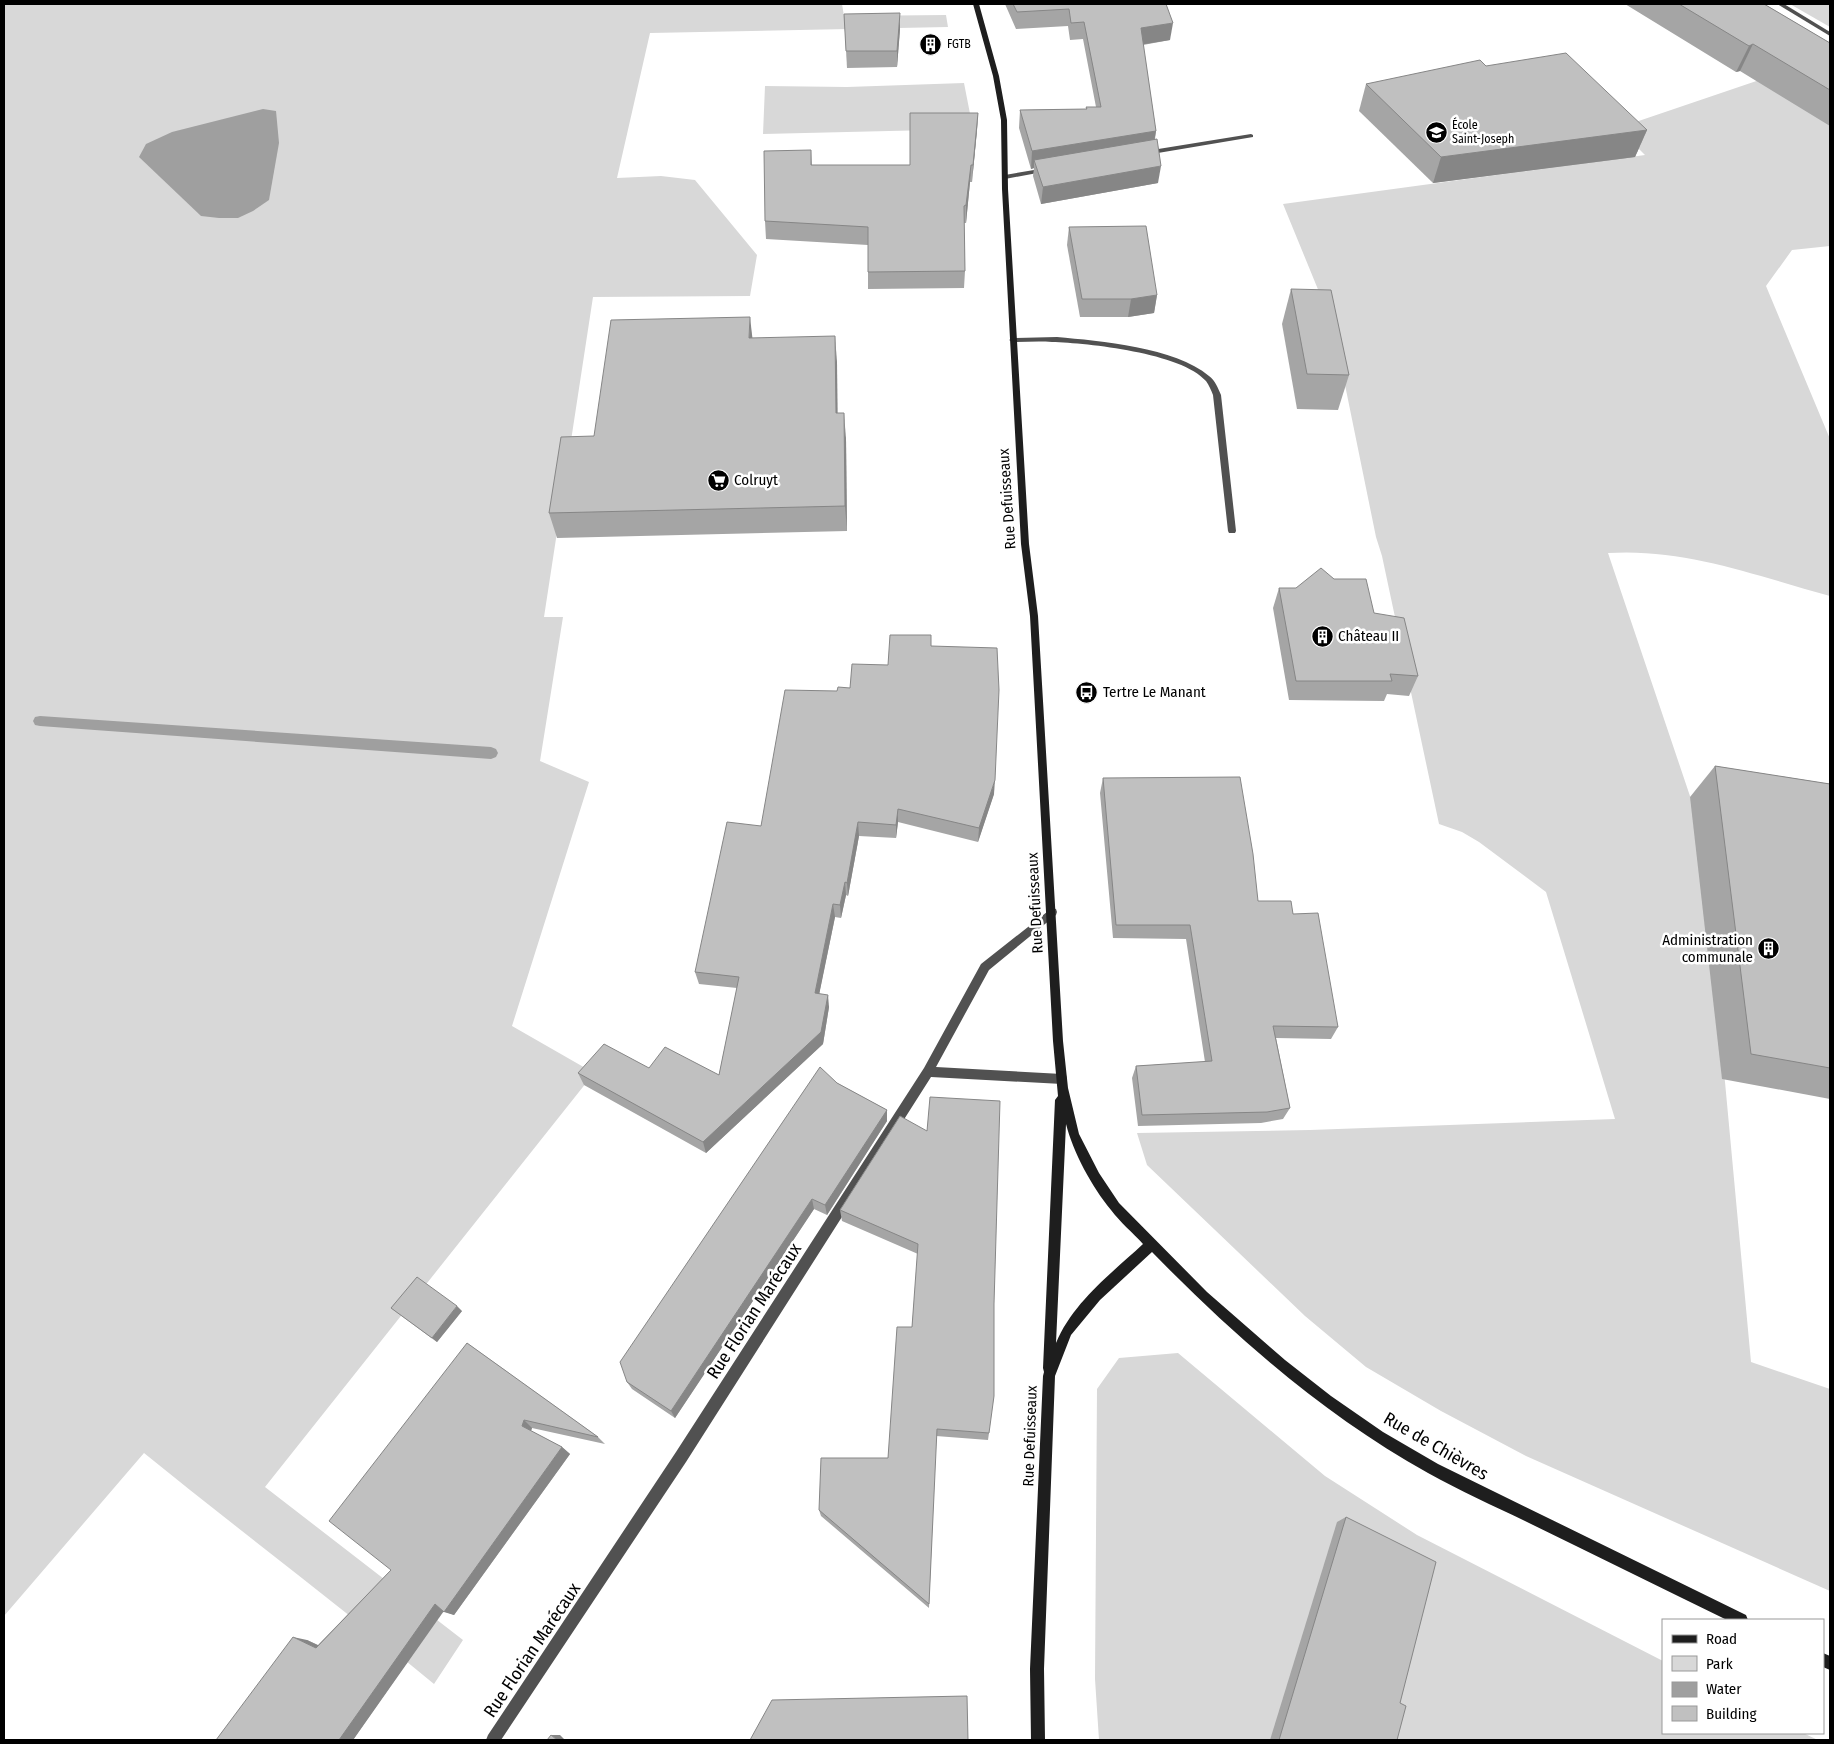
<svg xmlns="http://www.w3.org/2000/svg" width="1834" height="1744" viewBox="0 0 1834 1744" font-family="'Fira Sans Condensed',sans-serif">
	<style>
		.green { fill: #d8d8d8 }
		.water { fill: #9f9f9f }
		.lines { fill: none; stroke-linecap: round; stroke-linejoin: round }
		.stream { fill: #9f9f9f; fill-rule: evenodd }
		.lane { fill: #515151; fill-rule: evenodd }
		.street { fill: #515151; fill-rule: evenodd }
		.secondary { fill: #1e1e1e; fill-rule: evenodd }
		.wall { fill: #a5a5a5 }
		.shaded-wall { fill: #868686 }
		.building { fill: #c0c0c0; stroke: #868686 }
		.labels { text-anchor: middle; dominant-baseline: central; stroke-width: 5; stroke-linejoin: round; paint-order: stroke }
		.far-poi-label { font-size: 12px; fill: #000; stroke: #fff; text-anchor: start }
		.poi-label { font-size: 15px; fill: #000; stroke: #fff; text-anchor: start }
		.street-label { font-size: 15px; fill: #000; stroke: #fff }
		.near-street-label { font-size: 18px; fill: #000; stroke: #fff }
	</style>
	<rect width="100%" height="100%" fill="#fff"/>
	<!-- green -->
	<g class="green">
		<path d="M4,4h838l2,12 102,-1 2,12 -298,6 -33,145 44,-2 34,4 62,75 -7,41 -157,1 -49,320h19l-23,144 49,21 -77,244 82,47 -329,414 198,153 -29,44c-95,-79 -194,-153 -290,-231l-140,163z"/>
		<polygon points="1790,4 1830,4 1830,27"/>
		<path d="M1830,56v190l-38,4 -26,36 64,153v157c-73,-20 -145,-48 -222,-43l84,249 33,280 26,280 79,27v202l-304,-135 -85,-45 -75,-44 -61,-51 -158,-151 -10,-32 173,-3 305,-11 -69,-227 -67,-50 -17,-10 -23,-8 -57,-268 -6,-19 -43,-211 -50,-122 362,-49 -27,-27z"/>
		<polygon points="964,83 973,129 763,134 765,86 847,87"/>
		<polygon points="1178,1353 1325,1476 1417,1535 1663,1661 1663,1733 1803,1733 1818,1740 1099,1740 1095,1679 1097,1389 1119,1358"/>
	</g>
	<!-- water -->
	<polygon class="water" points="263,109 276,111 279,143 269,200 253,211 238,218 219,218 201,216 139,157 146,144 172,132"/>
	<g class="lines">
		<!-- stream -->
		<polygon class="stream" points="40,716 491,747 496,749 498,753 496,757 491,759 40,726 35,725 33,721 35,717"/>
		<!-- lane -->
		<g class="lane">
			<polygon points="1251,134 1253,135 1253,137 1146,155 1143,153 1146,151"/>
			<polygon points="1046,168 1049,170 1048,171 1005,179 1002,177 1005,175"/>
			<path d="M1057,337c43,4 118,10 152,39 6,4 9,12 12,19l15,136 -1,2h-6l-1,-2 -15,-136c-2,-5 -4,-10 -7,-14 -24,-28 -118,-38 -154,-39 -13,-1 -26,0 -39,0l-4,-2 4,-2z"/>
		</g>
		<!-- street -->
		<g class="street">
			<polygon points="1777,4 1784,4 1830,32 1830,36"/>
			<polygon points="1052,908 1056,909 1057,912 1056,915 989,970 936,1067 1062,1074 1066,1075 1067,1079 1066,1083 1062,1084 931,1077 686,1462 501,1740 486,1740 488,1735 676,1452 924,1068 981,964"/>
		</g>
		<!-- secondary -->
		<g class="secondary">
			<path d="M973,4h6l20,72 8,44 1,69 21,355 9,72 25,425 5,47 11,46 20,39 20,30 88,89 78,68 46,36 52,36 55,32 308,151 2,5h-21c-67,-33 -133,-65 -200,-98 -33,-16 -67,-31 -99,-49 -103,-57 -194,-137 -276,-221l-52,48 -29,35 -16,41 -11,293 1,71h-14l-1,-71 13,-293 1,-4 -1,-4 12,-268 3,-4 -5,-55 -23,-425 -9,-72 -19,-355 -1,-69 -8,-44zM1066,1124c7,28 26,63 45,86 9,12 22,23 32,34 -31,29 -70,58 -87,99z"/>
			<polygon points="1823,1653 1830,1656 1830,1670 1823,1667"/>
		</g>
	</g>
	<!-- wall -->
	<g class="wall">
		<polygon points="1005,4 1166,4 1170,40 1143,45 1156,131 1155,139 1158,183 1041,204 1033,176 1034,168 1031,169 1019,128 1020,110 1086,109 1086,107 1096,107 1083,39 1070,40 1068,26 1016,29"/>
		<polygon points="1625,4 1764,4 1830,43 1830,126 1740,71 1736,72"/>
		<polygon points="844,14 900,29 897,67 847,68"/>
		<polygon points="1486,66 1647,130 1635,157 1433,183 1359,111 1366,84"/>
		<polygon points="978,113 977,130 972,182 970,182 966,223 964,223 965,271 964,288 868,289 868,245 766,239 765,221 811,150 812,165 910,165"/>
		<polygon points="1069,227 1157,295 1154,313 1128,317 1080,317 1067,245"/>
		<polygon points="1291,289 1349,375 1338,410 1297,409 1282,324"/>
		<polygon points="753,338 837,362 837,413 846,439 847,531 557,538 549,513 594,436"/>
		<polygon points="1279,588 1374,613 1418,676 1409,696 1387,694 1384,701 1289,700 1273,608"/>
		<polygon points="931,646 994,794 978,842 898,822 896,838 859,836 848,896 846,895 841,918 835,917 819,994 829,1007 823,1044 706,1153 584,1085 578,1073 649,1068 719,1075 737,988 699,984 695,972 761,826 837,691 850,688 888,665"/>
		<polygon points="1715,766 1830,784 1830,1099 1722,1079 1690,797"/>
		<polygon points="1103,778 1258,901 1293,914 1338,1027 1331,1039 1276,1038 1290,1108 1283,1119 1261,1123 1138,1126 1132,1078 1136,1066 1205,1062 1186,939 1113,938 1100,793"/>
		<polygon points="837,1083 887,1110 887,1121 827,1215 814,1209 675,1418 632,1389 627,1382"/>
		<polygon points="900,1116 989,1433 988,1440 936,1436 929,1608 821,1516 819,1510 888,1458 912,1327 918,1254 842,1221 840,1210"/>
		<polygon points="391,1308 462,1311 437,1342"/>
		<polygon points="467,1343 598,1437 605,1444 532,1428 531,1431 562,1447 570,1454 454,1615 443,1611 353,1740 216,1740 307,1640 318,1645 391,1570"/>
		<polygon points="1346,1517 1400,1703 1397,1740 1270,1740 1337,1522"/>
	</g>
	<!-- shaded-wall -->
	<g class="shaded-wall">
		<polygon points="900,13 900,29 897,67 897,51"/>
		<polygon points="1173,23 1170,40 1139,45 1141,28"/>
		<polygon points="1753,44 1740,71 1736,72 1749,46"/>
		<polygon points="978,113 977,130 972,182 973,165"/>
		<polygon points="1647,130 1635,157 1433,183 1441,157"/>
		<polygon points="1156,131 1153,148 1034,160 1034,168 1031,169 1032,151"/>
		<polygon points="971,165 970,182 966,223 966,205"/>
		<polygon points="1161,166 1158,183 1041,204 1043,187"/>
		<polygon points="1157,295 1154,313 1128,317 1131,299"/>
		<polygon points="750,317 753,343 749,338"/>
		<polygon points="835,336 837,362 838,439 836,413"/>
		<polygon points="844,413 846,439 847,531 845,506"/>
		<polygon points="995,780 994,794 978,842 979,828"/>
		<polygon points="898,809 898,822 896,838 896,825"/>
		<polygon points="858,822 859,836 848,896 847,883"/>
		<polygon points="845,882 846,895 841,918 840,905"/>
		<polygon points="833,904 835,917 817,1005 815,993"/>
		<polygon points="828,995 829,1007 823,1044 706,1153 703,1142"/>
		<polygon points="887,1110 887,1121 827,1215 825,1205"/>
		<polygon points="812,1199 814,1209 675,1418 671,1411"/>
		<polygon points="457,1306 462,1311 437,1342 432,1338"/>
		<polygon points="524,1420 532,1428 530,1433 522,1426"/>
		<polygon points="562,1447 570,1454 454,1615 444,1612"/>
		<polygon points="435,1604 446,1608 353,1740 339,1740"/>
		<polygon points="293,1637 307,1640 330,1651 316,1648"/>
		<polygon points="551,1735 560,1735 565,1740 557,1740"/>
	</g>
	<!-- building -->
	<g class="building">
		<polygon points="1013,4 1166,4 1173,23 1141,28 1156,131 1032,151 1020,110 1087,109 1086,107 1101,107 1084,22 1071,23 1069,9 1017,12"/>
		<polygon points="1679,4 1764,4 1830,43 1830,90 1753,44 1749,46"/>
		<polygon points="900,13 897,51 846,51 844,14"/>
		<polygon points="1566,53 1647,130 1441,157 1366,84 1480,60 1486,66"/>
		<polygon points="910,113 978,113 973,165 971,165 966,205 964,206 965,271 868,272 868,227 765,221 764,151 811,150 811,165 910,165"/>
		<polygon points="1157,139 1161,166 1043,187 1034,160"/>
		<polygon points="1146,226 1157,295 1131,299 1082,299 1069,227"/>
		<polygon points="1291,289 1331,290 1349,375 1307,374"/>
		<polygon points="750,317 749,338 835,336 836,413 844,413 845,506 549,513 561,437 594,436 611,320"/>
		<polygon points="1321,568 1334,579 1366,579 1374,613 1404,618 1418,676 1390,674 1392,681 1296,681 1279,588 1296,588"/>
		<polygon points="890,635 931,635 931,646 997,648 999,690 995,780 979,828 898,809 896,825 858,822 847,883 845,882 840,905 833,904 815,993 828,995 821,1032 703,1142 578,1073 604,1044 649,1068 665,1047 719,1075 739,977 695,972 727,822 761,826 785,690 837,691 838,687 850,688 852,664 888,665"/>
		<polygon points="1715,766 1830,784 1830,1068 1751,1054"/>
		<polygon points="1240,777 1253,854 1258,901 1291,901 1293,914 1318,913 1338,1027 1273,1026 1290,1108 1267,1112 1142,1115 1136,1066 1212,1061 1190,925 1116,925 1103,778"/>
		<polygon points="820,1067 837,1083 887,1110 825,1205 812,1199 671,1411 627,1382 620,1362"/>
		<polygon points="930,1097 1000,1101 994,1304 994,1396 989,1433 937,1429 929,1604 819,1510 821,1458 888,1458 897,1327 912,1327 918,1244 840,1210 900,1116 927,1131"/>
		<polygon points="417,1277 457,1306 432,1338 391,1308"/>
		<polygon points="467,1343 598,1437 524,1420 522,1426 562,1447 444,1612 435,1604 339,1740 216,1740 293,1637 316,1648 391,1570 329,1521"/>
		<polygon points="1346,1517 1436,1562 1400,1703 1406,1706 1397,1740 1279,1740"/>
		<polygon points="967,1696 968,1740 750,1740 772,1700"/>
		<polygon points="551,1735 557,1740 547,1740"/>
	</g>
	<!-- icons -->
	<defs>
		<symbol id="building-disc" viewBox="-11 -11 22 22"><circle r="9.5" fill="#000" stroke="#fff"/><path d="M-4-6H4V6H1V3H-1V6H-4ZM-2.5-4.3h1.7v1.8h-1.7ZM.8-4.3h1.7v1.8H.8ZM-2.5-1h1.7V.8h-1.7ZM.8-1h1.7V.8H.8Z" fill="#fff"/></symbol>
		<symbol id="school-disc" viewBox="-11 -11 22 22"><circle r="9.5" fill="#000" stroke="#fff"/><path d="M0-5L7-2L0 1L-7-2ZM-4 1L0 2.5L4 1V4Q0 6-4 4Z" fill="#fff"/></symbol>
		<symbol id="supermarket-disc" viewBox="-11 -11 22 22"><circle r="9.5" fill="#000" stroke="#fff"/><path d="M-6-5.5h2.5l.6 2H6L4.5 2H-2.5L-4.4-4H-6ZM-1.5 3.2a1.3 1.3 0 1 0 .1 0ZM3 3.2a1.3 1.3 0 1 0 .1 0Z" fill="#fff"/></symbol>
		<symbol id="bus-disc" viewBox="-11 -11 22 22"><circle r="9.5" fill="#000" stroke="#fff"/><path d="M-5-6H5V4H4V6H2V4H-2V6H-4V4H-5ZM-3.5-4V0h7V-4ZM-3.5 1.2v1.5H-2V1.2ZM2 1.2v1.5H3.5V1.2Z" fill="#fff"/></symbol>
	</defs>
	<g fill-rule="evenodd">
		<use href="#building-disc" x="918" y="32" width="25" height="25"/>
		<use href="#school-disc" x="1424" y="120" width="25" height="25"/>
		<use href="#supermarket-disc" x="706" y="468" width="25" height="25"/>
		<use href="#building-disc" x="1310" y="624" width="25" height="25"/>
		<use href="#bus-disc" x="1074" y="680" width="25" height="25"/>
		<use href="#building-disc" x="1756" y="936" width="25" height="25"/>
	</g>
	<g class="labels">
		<!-- far-poi labels -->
		<g class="far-poi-label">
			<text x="947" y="44">FGTB</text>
			<text x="1452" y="125">École<tspan x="1452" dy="14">Saint-Joseph</tspan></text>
		</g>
		<!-- poi labels -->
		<g class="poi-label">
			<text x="734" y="480">Colruyt</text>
			<text x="1338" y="636">Château II</text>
			<text x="1103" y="692">Tertre Le Manant</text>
			<text x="1753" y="940" text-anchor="end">Administration<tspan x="1753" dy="17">communale</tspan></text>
		</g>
		<!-- street labels -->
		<g class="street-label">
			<text transform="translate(1007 499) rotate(-94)">Rue Defuisseaux</text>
			<text transform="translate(1035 903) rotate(-93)">Rue Defuisseaux</text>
			<text transform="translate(1030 1436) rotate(-88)">Rue Defuisseaux</text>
		</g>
		<!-- near-street labels -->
		<g class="near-street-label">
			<text transform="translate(754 1311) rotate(-57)">Rue Florian Marécaux</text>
			<text transform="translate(1436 1446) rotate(30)">Rue de Chièvres</text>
			<text transform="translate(532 1650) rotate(-56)">Rue Florian Marécaux</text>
		</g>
	</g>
	<!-- border -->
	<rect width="1834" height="1744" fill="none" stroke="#000000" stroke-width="10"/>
	<!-- legend -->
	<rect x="1662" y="1619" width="162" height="115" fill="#ffffff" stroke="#999999"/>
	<rect x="1672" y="1635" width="25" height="8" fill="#1e1e1e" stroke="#999999"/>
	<text x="1706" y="1644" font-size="15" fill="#000000">Road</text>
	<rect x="1672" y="1656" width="25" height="15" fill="#d8d8d8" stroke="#999999"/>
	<text x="1706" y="1669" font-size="15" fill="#000000">Park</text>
	<rect x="1672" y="1682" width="25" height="15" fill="#9f9f9f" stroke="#999999"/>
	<text x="1706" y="1694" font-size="15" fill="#000000">Water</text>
	<rect x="1672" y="1706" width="25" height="15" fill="#c0c0c0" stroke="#999999"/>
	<text x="1706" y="1719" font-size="15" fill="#000000">Building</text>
</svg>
